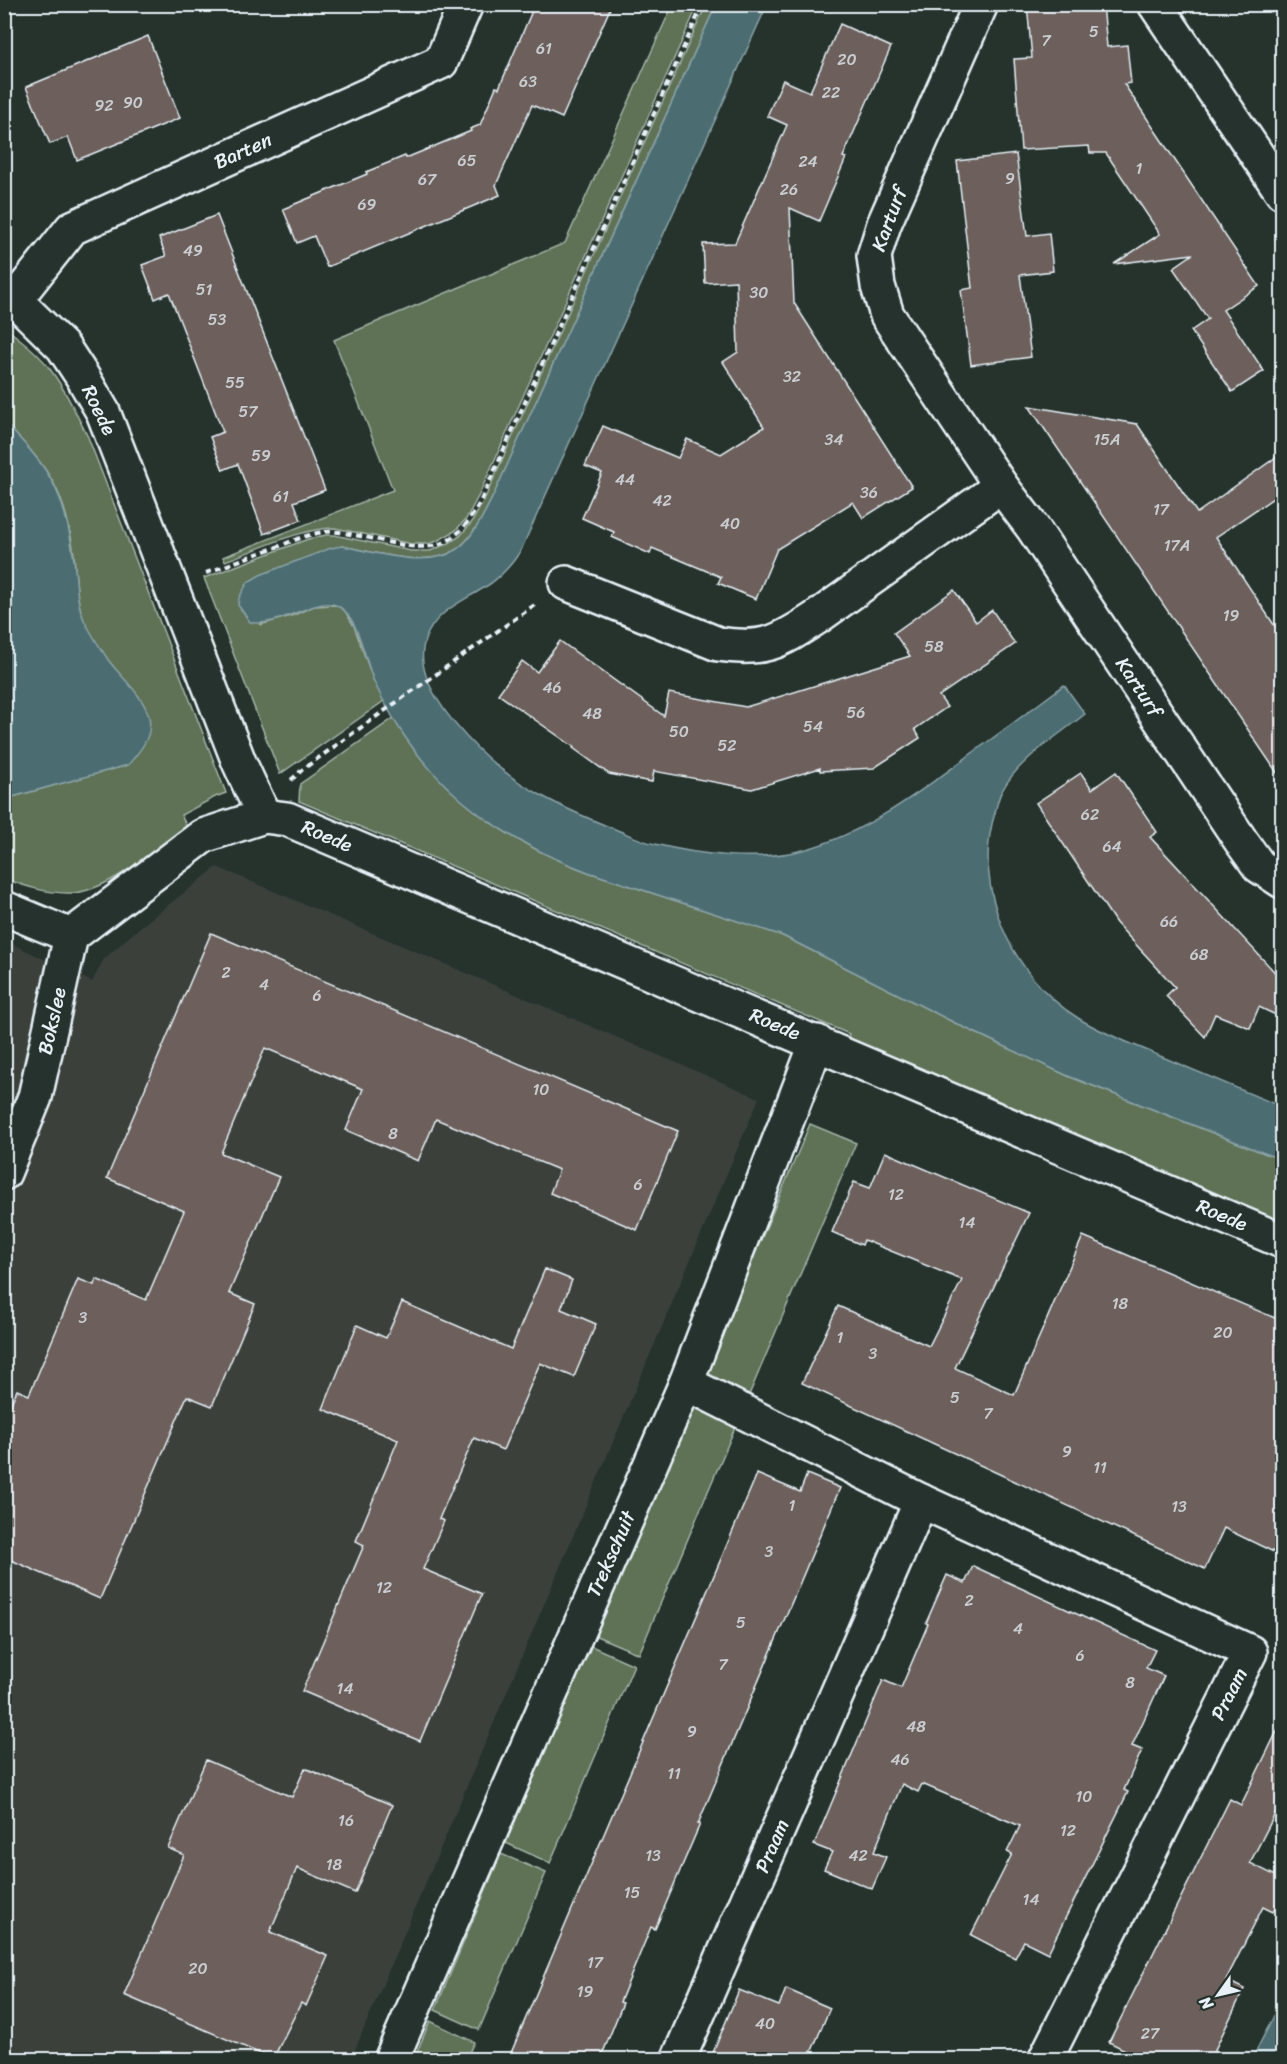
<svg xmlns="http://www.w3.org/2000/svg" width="1287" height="2064" viewBox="0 0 1287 2064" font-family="Sriracha,sans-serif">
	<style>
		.built { fill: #3b413b }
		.green { fill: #5e7256; stroke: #a3b2a7; stroke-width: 1.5 }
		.water { fill: #4b6d72; stroke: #8aa2a8; stroke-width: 1.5 }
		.building { fill: #6d615c; stroke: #e8f1f8; stroke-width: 1.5 }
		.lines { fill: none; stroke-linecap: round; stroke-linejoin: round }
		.minor-casing { stroke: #e8f1f8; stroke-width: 38 }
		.path { stroke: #e8f1f8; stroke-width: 4; stroke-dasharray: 6 4.5; stroke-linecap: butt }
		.minor { stroke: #26332d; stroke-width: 33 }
		.labels { text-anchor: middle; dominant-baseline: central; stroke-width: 4.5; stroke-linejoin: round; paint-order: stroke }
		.number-label { font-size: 16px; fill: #c9cdd1 }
		.street-label { font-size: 20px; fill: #e8f1f8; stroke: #26332d }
	</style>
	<rect width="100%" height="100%" fill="#26332d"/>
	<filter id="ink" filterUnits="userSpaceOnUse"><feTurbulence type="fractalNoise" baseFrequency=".0167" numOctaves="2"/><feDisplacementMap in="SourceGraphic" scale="12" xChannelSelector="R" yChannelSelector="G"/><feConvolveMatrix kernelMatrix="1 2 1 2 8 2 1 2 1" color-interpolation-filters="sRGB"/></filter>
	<g filter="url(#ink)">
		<!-- built -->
		<polygon class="built" points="217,867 759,1098 351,2059 5,2059 4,940 92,982 104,959 139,928"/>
		<!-- green -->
		<g class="green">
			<path d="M673,4l25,1 -219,490 -13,24 -11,12 -18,10 -9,3h-16l-77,-16c-34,0 -78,22 -110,33l-2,-4 170,-67 -59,-150 231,-97z"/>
			<path d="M706,5h10l-221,487c-10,20 -20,44 -39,58 -29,19 -83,2 -114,-4l-82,79 34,-10 20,-9 22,-1 9,6 9,15 19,53 11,22 -104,73 -76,-196 104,-39 18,-4h8l77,16h19l19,-8 11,-7 12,-14 13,-24z"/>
			<path d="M4,327c15,11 31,23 42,37 18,22 29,48 42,73l138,356 -11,4 -34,18 6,12c-30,21 -82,68 -120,66 -22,0 -42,-7 -62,-14v-80l123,-34 11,-68c-20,-24 -46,-50 -56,-79 -7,-20 -7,-43 -9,-64 -9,-64 -25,-86 -69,-131z"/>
			<path d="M394,718c7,15 19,29 29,41 46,56 98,88 165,113l195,64 180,91 105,49 214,84v67l-435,-185 2,-8 -550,-233 1,-17z"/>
			<polygon points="810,1124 856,1143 749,1395 704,1374"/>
			<polygon points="692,1404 737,1423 639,1654 594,1635"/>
			<polygon points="589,1645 634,1665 550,1863 506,1843"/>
			<polygon points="501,1854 546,1873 479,2030 435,2010"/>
			<polygon points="430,2021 474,2042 466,2059 414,2059"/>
		</g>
		<!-- water -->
		<g class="water">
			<path d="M716,5h51l-246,545c-10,16 -23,30 -39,39 -24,15 -47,23 -57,51 -13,37 28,84 52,108 38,38 85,60 135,80 14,5 28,13 43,16 44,11 103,18 148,6 61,-16 114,-56 164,-93 33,-24 65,-48 97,-72l21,29c-27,22 -67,46 -83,77 -4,6 -5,15 -7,22 -24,75 17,164 83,205 25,16 55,26 82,38 41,17 82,34 122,51v53l-214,-84 -105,-49 -180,-91 -195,-64c-80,-30 -146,-74 -192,-149 -8,-14 -17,-29 -23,-44 -8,-20 -15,-63 -35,-73 -22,-11 -59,23 -88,16l-12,-17 1,-7 9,-16 12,-7 71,-27 11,-2c31,6 85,23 114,4 19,-14 29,-38 39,-58z"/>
			<path d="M5,423c44,45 59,67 68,131 4,21 2,48 12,68 7,13 15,26 24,39 13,17 34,34 40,56 4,20 -9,34 -21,48l-123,34z"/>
			<polygon points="1282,2000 1282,2059 1252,2059"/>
		</g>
		<!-- building -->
		<g class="building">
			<polygon points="535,4 612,4 562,118 532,105 496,185 500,195 327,267 314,236 297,243 283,209 367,174 366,172 405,156 406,158 471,131 470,129 480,125 496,87 499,88"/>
			<polygon points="1027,4 1103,4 1107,47 1127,45 1131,83 1124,84 1259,286 1223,310 1264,371 1232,392 1191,331 1208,319 1173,268 1193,254 1114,264 1160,234 1106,153 1090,153 1089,146 1021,150 1014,59 1032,58"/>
			<polygon points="840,24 891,47 843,157 846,158 819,221 790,208 794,303 912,487 863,518 853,502 777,549 756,599 718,583 721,577 652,548 650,554 612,537 614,532 582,518 602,473 585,466 603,426 678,458 687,439 721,454 764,427 723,362 738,352 736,281 705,283 703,244 735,243 787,125 767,116 783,80 810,92"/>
			<polygon points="148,36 180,118 77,160 68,137 50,144 26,87"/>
			<polygon points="1016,154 1027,236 1049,233 1053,271 1020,275 1031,357 971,365 961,290 972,288 957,161"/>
			<polygon points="217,215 325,490 294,502 301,520 264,534 238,464 223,470 210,437 223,432 169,293 155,299 142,265 166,256 159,238"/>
			<polygon points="1029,406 1137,424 1197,513 1282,453 1282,492 1216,537 1282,637 1282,780"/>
			<polygon points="954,590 976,622 992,610 1015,644 939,696 947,707 915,729 920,738 874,768 820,771 820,768 752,789 654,771 652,782 609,774 573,748 574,747 498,694 522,661 537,672 560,641 664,716 669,693 746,707 910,656 894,633"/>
			<polygon points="1116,772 1157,832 1150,837 1282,980 1282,1018 1259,1007 1250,1028 1215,1014 1205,1037 1166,996 1175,987 1116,923 1036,803 1081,773 1092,789"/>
			<polygon points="211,933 678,1131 637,1230 550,1193 559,1170 436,1119 418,1161 346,1130 363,1089 265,1048 221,1153 279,1177 229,1293 255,1304 212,1406 187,1396 100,1599 4,1557 4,1419 17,1390 29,1395 78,1279 94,1285 96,1279 146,1300 184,1211 107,1178"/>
			<polygon points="885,1152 1029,1213 955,1368 1014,1395 1083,1236 1282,1321 1282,1556 1224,1528 1205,1569 802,1383 838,1306 929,1346 962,1280 864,1240 862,1245 832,1232 854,1182 870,1188"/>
			<polygon points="545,1269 572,1280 561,1309 596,1324 574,1377 540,1363 503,1450 474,1438 439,1519 444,1521 423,1569 482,1594 420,1741 302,1691 364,1545 356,1541 398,1440 323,1409 357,1325 386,1338 402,1302 511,1349"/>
			<polygon points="757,1474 800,1492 807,1474 840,1488 698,1824 700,1824 655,1929 651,1927 620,2002 623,2003 600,2060 508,2060"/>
			<polygon points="973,1566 1155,1650 1146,1668 1164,1676 1132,1746 1142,1750 1124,1790 1128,1792 1048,1953 1024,1941 1015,1958 971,1935 1012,1854 1007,1852 1020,1826 922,1784 918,1792 902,1784 874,1852 886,1857 872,1889 824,1869 832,1852 814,1845 883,1680 901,1688 928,1624 926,1623 947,1575 965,1583"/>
			<polygon points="1282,1721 1282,1800 1250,1863 1282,1879 1282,1892 1273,1912 1263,1907 1226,1980 1244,1989 1210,2060 1145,2060 1109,2042 1230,1799 1241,1805"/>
			<polygon points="206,1760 292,1797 305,1768 392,1805 355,1893 297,1868 270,1932 328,1956 306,2006 301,2003 273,2059 124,1995 184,1855 168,1848"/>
			<polygon points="786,1989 830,2008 808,2060 710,2060 739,1990 779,2006"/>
		</g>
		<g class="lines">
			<defs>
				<g id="minor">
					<polyline points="981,4 884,224 874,256 878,286 887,315 1001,486 1033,528 1241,841 1259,866 1282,881"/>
					<polyline points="1155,4 1282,192"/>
					<polyline points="4,295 15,300 63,347 82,376 103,412 239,762 264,816 287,819 1282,1241"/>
					<polyline points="15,300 72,228 441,62 466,4"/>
					<path d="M566,583l152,61c45,7 60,-1 98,-26l185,-132"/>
					<polyline points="4,908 71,936 35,1097 4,1173"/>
					<polyline points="71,936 203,836 264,816"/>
					<polyline points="686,1383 921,1501 1250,1652 1045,2060"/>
					<polyline points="391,2060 686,1383 817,1042"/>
					<polyline points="678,2060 921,1501"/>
				</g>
			</defs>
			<!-- minor casing -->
			<use href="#minor" class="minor-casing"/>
			<!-- path -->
			<g class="path">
				<path d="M206,573c25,-9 49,-19 74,-27 14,-6 29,-12 44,-14 12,-2 24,2 36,4 62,13 90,27 123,-40l220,-492"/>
				<polyline points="291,780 303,769 377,716 536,604"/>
			</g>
			<!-- minor -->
			<use href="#minor" class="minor"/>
		</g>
	</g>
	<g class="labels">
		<!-- number labels -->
		<g class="number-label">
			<text x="1094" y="31">5</text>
			<text x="1046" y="40">7</text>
			<text x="544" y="48">61</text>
			<text x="847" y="59">20</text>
			<text x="528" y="81">63</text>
			<text x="831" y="92">22</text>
			<text x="133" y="102">90</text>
			<text x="104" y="105">92</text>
			<text x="467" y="160">65</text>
			<text x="808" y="161">24</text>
			<text x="1139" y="168">1</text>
			<text x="1010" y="178">9</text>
			<text x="427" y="179">67</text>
			<text x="789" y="189">26</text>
			<text x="367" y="204">69</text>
			<text x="193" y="250">49</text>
			<text x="204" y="289">51</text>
			<text x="759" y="292">30</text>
			<text x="217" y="319">53</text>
			<text x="792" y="376">32</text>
			<text x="235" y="382">55</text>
			<text x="248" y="411">57</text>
			<text x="834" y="439">34</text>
			<text x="1107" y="439">15A</text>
			<text x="261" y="455">59</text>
			<text x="625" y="479">44</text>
			<text x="869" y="492">36</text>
			<text x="281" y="496">61</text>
			<text x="662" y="500">42</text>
			<text x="1161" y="509">17</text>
			<text x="730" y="523">40</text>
			<text x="1177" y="545">17A</text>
			<text x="1231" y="615">19</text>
			<text x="934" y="646">58</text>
			<text x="552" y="687">46</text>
			<text x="856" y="712">56</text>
			<text x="592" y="713">48</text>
			<text x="813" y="726">54</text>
			<text x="679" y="731">50</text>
			<text x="727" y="745">52</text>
			<text x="1090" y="814">62</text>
			<text x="1112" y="846">64</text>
			<text x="1169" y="921">66</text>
			<text x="1199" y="954">68</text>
			<text x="226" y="972">2</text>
			<text x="264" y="984">4</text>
			<text x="317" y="995">6</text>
			<text x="541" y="1089">10</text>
			<text x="393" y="1133">8</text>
			<text x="638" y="1184">6</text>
			<text x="896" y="1194">12</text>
			<text x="967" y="1222">14</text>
			<text x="1120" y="1303">18</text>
			<text x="83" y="1317">3</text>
			<text x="1223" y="1332">20</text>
			<text x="840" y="1337">1</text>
			<text x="873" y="1353">3</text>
			<text x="955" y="1397">5</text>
			<text x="988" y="1413">7</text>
			<text x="1067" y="1451">9</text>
			<text x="1100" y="1467">11</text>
			<text x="792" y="1505">1</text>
			<text x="1179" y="1506">13</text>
			<text x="769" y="1551">3</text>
			<text x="384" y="1587">12</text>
			<text x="969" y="1600">2</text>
			<text x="741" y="1622">5</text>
			<text x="1018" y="1628">4</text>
			<text x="1080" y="1655">6</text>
			<text x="723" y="1664">7</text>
			<text x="1130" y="1682">8</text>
			<text x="345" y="1688">14</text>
			<text x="916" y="1726">48</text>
			<text x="692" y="1731">9</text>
			<text x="900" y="1759">46</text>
			<text x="674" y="1773">11</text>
			<text x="1084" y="1796">10</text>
			<text x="346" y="1820">16</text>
			<text x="1068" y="1830">12</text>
			<text x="653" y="1855">13</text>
			<text x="858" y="1855">42</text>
			<text x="334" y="1864">18</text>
			<text x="632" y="1892">15</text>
			<text x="1031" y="1899">14</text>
			<text x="595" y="1962">17</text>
			<text x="198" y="1968">20</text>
			<text x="585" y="1991">19</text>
			<text x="765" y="2023">40</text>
			<text x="1150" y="2033">27</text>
		</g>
		<!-- street labels -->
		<g class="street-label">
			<text transform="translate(243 151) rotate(-24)">Barten</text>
			<text transform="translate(889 219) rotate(-70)">Karturf</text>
			<text transform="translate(99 410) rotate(64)">Roede</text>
			<text transform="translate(1139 687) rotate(56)">Karturf</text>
			<text transform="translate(327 836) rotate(23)">Roede</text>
			<text transform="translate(52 1021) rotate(-77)">Bokslee</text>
			<text transform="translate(775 1024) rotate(23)">Roede</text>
			<text transform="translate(1222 1215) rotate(23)">Roede</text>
			<text transform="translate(611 1554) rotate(-66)">Trekschuit</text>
			<text transform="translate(1229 1694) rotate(-63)">Praam</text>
			<text transform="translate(772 1846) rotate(-67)">Praam</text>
		</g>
	</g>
	<!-- margin -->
	<rect width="1287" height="2064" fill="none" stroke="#26332d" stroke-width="24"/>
	<rect x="12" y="12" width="1263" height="2040" fill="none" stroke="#e8f1f8" stroke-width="2" filter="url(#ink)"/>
	<!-- north arrow -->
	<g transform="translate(1218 1995) rotate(236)" stroke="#26332d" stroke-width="4.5" paint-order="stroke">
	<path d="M0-4.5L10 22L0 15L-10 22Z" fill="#e8f1f8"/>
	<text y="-9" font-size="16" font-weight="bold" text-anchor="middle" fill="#e8f1f8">N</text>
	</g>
</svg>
